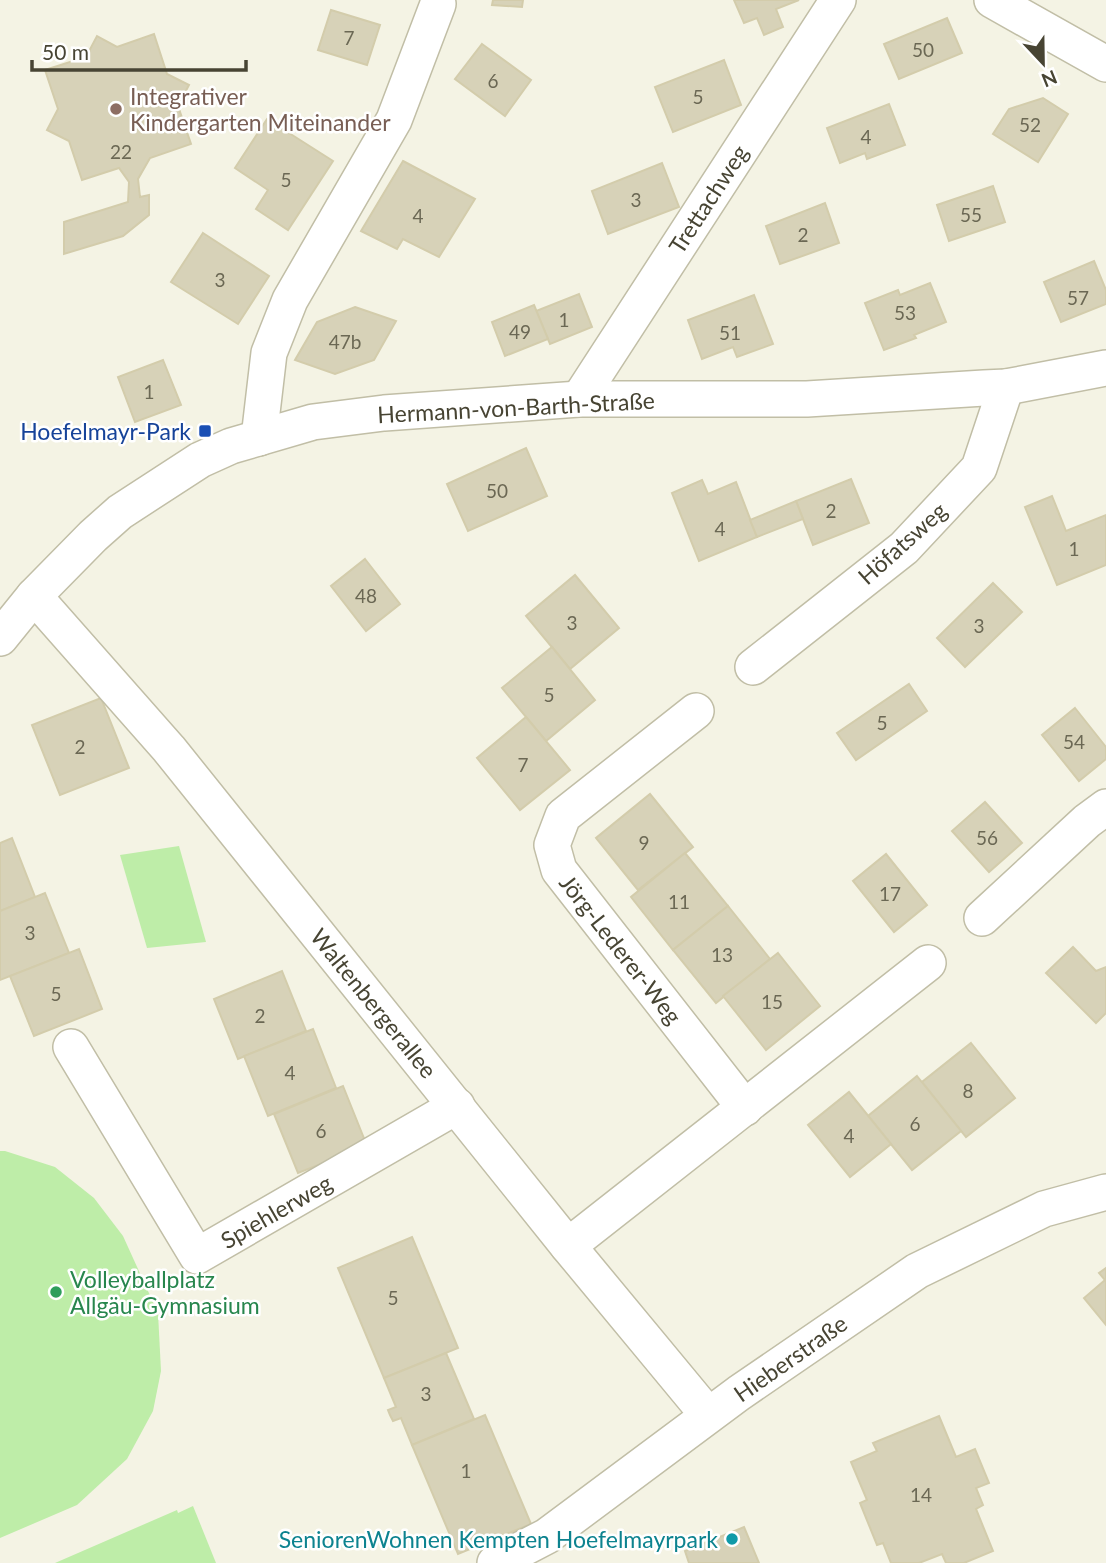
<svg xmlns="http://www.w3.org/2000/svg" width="1106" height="1563" viewBox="0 0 1106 1563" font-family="Lato,sans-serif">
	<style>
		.green { fill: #beeda8 }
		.building { fill: #d7d2b8; stroke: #d3ccab; stroke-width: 2 }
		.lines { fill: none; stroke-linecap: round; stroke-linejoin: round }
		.minor-casing { stroke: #c1bea6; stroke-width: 38 }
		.minor { stroke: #fff; stroke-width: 35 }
		.education-dot { fill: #8d6e63; stroke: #fff; stroke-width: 2.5 }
		.transit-dot { fill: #1a4fb4; stroke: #fff; stroke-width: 2.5 }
		.leisure-dot { fill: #2e9e5b; stroke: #fff; stroke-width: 2.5 }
		.culture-dot { fill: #0f9aa8; stroke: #fff; stroke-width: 2.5 }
		.labels { text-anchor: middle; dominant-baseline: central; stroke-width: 5; stroke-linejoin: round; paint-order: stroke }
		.number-label { font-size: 19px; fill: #6b6854 }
		.education-label { font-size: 23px; fill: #785e54; stroke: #fff; text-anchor: start }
		.street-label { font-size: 23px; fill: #474433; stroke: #fff }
		.transit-label { font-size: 23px; fill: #164399; stroke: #fff; text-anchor: end }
		.leisure-label { font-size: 23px; fill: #27864d; stroke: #fff; text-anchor: start }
		.culture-label { font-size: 23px; fill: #0d838f; stroke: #fff; text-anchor: end }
	</style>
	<rect width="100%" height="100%" fill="#f4f3e4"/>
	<!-- green -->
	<g class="green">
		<polygon points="179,846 206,942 147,948 120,855"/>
		<polygon points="0,1151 5,1151 55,1167 94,1198 123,1236 158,1313 161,1371 153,1411 127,1459 77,1505 0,1538"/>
		<polygon points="193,1506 216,1563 55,1563 177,1510 178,1513"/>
	</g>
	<!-- building -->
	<g class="building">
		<polygon points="493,0 523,0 522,7 492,5"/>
		<polygon points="734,0 799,0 776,9 783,27 764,35 757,18 744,23"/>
		<polygon points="331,10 380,25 367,65 318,50"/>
		<polygon points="947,18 962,53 899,79 884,44"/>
		<polygon points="154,34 167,74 189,85 178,106 191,144 150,158 138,179 140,197 149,195 149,215 123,236 64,254 64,222 128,202 129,182 119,168 82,180 69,141 47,130 58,109 45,70 86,57 97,36 117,47"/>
		<polygon points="482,44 531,80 505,116 455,79"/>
		<polygon points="724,60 741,105 673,132 655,87"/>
		<polygon points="1043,98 1068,114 1038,162 993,134 1009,109"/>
		<polygon points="889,104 905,145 867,159 865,153 840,163 827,128"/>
		<polygon points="267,119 333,161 288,230 256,209 268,190 235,168"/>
		<polygon points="403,161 475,199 439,257 403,239 397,249 361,231"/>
		<polygon points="662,163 679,207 608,234 592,191"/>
		<polygon points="993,186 1005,222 949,241 937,205"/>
		<polygon points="825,203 839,243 780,264 766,226"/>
		<polygon points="203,233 269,276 238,324 171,282"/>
		<polygon points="1094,261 1106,290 1106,304 1061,322 1044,282"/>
		<polygon points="930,283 946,322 914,335 916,338 884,350 865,303 898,290 900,295"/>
		<polygon points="579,294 592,327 550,344 536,311"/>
		<polygon points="754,295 773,344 737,357 733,347 702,359 688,320"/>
		<polygon points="534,305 548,339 505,356 492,322"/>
		<polygon points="355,307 396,321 374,360 335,374 295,360 317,322"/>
		<polygon points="163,360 181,405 135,422 118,377"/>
		<polygon points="526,448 547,496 468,531 447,484"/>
		<polygon points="851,479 869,523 813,545 796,501"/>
		<polygon points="702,480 708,494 736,482 757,537 699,561 672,493"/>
		<polygon points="1052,496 1066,531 1106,515 1106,565 1057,585 1025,507"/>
		<polygon points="796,501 803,519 757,537 750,520"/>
		<polygon points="365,559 400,604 366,631 331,586"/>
		<polygon points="575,575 619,628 570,669 526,616"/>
		<polygon points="993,583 1022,612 965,667 937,638"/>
		<polygon points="552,647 595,700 546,741 502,688"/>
		<polygon points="909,684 927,711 856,760 837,733"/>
		<polygon points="101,698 129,768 60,795 32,725"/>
		<polygon points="1075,708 1106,747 1106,759 1079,781 1042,735"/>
		<polygon points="526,717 570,770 520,810 477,758"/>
		<polygon points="650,794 693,847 638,890 596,838"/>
		<polygon points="985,802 1022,843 989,872 952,831"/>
		<polygon points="12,838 35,897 0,911 0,843"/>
		<polygon points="685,853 728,906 673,950 631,897"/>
		<polygon points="886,854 927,905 894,932 853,881"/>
		<polygon points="45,893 69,953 0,980 0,911"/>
		<polygon points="728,906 770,959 716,1003 673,950"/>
		<polygon points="1073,947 1096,971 1106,967 1106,1013 1096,1023 1046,973"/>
		<polygon points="79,949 102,1009 34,1036 10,976"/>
		<polygon points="778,953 820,1006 766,1050 723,996"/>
		<polygon points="282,971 306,1031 238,1059 214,999"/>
		<polygon points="313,1029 336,1088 268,1116 244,1056"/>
		<polygon points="971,1043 1015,1098 966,1137 922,1082"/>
		<polygon points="917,1076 961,1131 912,1170 868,1116"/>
		<polygon points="343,1086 367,1146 298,1173 274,1114"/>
		<polygon points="849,1092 891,1144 850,1177 808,1125"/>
		<polygon points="412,1237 458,1348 384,1378 338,1268"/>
		<polygon points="1106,1268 1106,1325 1084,1298 1105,1280 1099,1273"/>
		<polygon points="446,1353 474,1419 412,1445 401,1418 393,1421 390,1415 388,1410 396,1407 384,1378"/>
		<polygon points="485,1415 531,1524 458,1554 412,1445"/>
		<polygon points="939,1416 956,1457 975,1449 989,1483 976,1488 983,1505 976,1509 993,1551 964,1563 946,1563 942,1554 919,1563 891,1563 883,1543 877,1545 860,1503 867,1500 851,1462 877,1451 873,1443"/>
		<polygon points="744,1527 759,1563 689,1563 685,1551"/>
	</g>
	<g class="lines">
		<defs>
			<g id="minor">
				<polyline points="992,0 1106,64"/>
				<polyline points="579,399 838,0"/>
				<polyline points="259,438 269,353 290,300 394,120 438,4"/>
				<polyline points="34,596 169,749 568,1246 708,1415"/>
				<polyline points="0,638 34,596 93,536 120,512 200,460 231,446 313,422 384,413 579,399 807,399 984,388 1006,387 1106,368"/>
				<polyline points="753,667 904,548 979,468 1006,387"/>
				<polyline points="696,711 563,816 552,845 559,870 745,1108"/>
				<polyline points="982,918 1087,821 1106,807"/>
				<polyline points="71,1047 197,1256 457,1106"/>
				<polyline points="568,1246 928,963"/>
				<polyline points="495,1563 547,1536 739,1393 917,1271 1044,1209 1106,1192"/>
			</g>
		</defs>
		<!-- minor casing -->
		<use href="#minor" class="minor-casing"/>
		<!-- minor -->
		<use href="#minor" class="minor"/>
	</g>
	<!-- markers -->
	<circle class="education-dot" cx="116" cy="109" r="7"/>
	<rect class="transit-dot" x="198" y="424" width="14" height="14" rx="3.5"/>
	<circle class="leisure-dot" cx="56" cy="1292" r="7"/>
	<circle class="culture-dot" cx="732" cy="1539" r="7"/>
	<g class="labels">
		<!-- number labels -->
		<g class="number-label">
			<text x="349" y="37">7</text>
			<text x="923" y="49">50</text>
			<text x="493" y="80">6</text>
			<text x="698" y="96">5</text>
			<text x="1030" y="124">52</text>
			<text x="866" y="136">4</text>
			<text x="121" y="151">22</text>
			<text x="286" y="179">5</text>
			<text x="636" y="199">3</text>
			<text x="971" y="214">55</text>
			<text x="418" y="215">4</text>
			<text x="803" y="234">2</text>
			<text x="220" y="279">3</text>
			<text x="1078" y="297">57</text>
			<text x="905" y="312">53</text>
			<text x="564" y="319">1</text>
			<text x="520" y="331">49</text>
			<text x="730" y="332">51</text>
			<text x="345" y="341">47b</text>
			<text x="149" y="391">1</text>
			<text x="497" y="490">50</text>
			<text x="831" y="510">2</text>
			<text x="720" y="528">4</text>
			<text x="1074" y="548">1</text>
			<text x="366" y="595">48</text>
			<text x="572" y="622">3</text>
			<text x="979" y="625">3</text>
			<text x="549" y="694">5</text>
			<text x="882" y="722">5</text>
			<text x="1074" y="741">54</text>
			<text x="80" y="746">2</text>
			<text x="523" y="764">7</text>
			<text x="987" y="837">56</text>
			<text x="644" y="842">9</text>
			<text x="890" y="893">17</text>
			<text x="679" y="901">11</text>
			<text x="30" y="932">3</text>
			<text x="722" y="954">13</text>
			<text x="56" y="993">5</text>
			<text x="772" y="1001">15</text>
			<text x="260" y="1015">2</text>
			<text x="290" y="1072">4</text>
			<text x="968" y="1090">8</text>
			<text x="915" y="1123">6</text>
			<text x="321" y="1130">6</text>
			<text x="849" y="1135">4</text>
			<text x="393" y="1297">5</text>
			<text x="426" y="1393">3</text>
			<text x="466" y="1470">1</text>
			<text x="921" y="1494">14</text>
		</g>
		<!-- education labels -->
		<g class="education-label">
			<text x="130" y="96">Integrativer<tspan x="130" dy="26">Kindergarten Miteinander</tspan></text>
		</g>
		<!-- street labels -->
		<g class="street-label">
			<text transform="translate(708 199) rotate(-57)">Trettachweg</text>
			<text transform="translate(516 407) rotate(-3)">Hermann-von-Barth-Straße</text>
			<text transform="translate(902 543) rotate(-42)">Höfatsweg</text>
			<text transform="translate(621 949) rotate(52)">Jörg-Lederer-Weg</text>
			<text transform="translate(374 1003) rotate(51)">Waltenbergerallee</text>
			<text transform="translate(276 1211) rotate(-30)">Spiehlerweg</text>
			<text transform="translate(790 1358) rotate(-35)">Hieberstraße</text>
		</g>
		<!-- transit labels -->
		<g class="transit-label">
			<text x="191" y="431">Hoefelmayr-Park</text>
		</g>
		<!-- leisure labels -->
		<g class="leisure-label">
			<text x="70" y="1279">Volleyballplatz<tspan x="70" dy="26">Allgäu-Gymnasium</tspan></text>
		</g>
		<!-- culture labels -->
		<g class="culture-label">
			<text x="718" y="1539">SeniorenWohnen Kempten Hoefelmayrpark</text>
		</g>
	</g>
	<!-- north arrow -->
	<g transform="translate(1043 63) rotate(158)" stroke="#ffffff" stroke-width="5" paint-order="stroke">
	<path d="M0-5L12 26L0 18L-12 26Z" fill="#474433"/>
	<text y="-10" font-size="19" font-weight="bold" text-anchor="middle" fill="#474433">N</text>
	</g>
	<!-- scale -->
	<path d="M32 60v10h214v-10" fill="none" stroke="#474433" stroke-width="3.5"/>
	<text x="42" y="60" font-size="21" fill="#474433" stroke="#ffffff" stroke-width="5" paint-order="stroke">50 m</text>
</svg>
